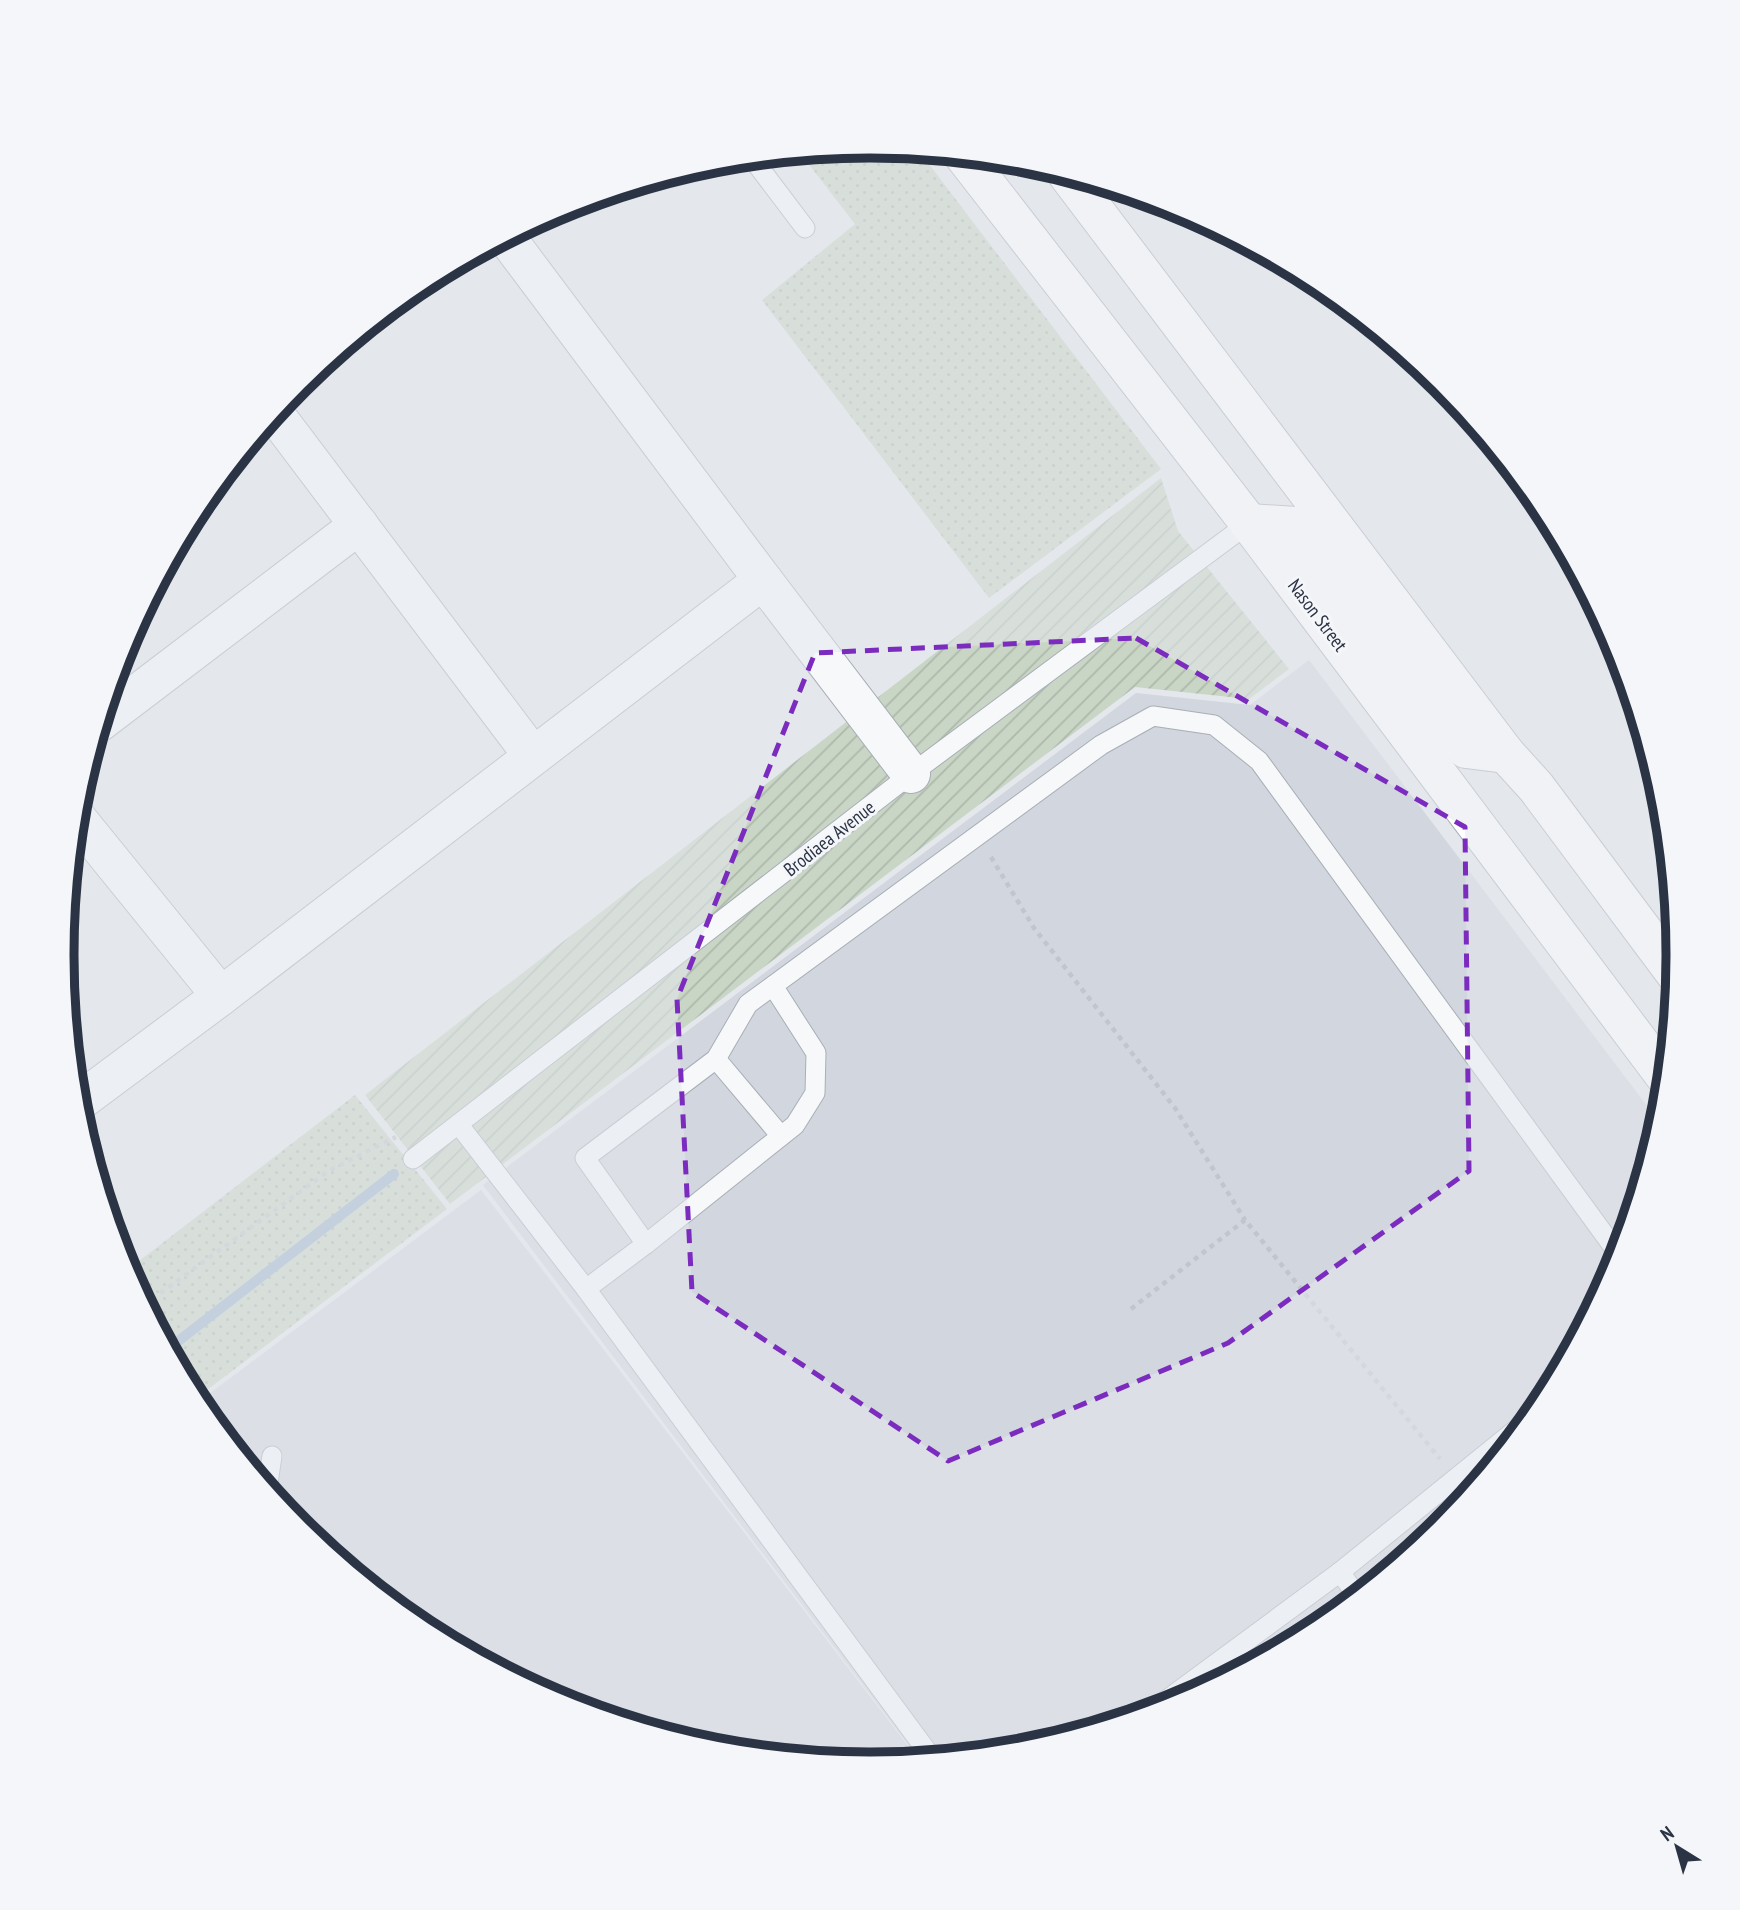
<svg xmlns="http://www.w3.org/2000/svg" width="1740" height="1910" viewBox="0 0 1740 1910" font-family="'PT Sans Narrow',sans-serif">
	<style>
		.built { fill: #d2d6de }
		.grass { fill: url(#grass-dots) }
		.garden { fill: url(#garden-furrows) }
		.lines { fill: none; stroke-linecap: round; stroke-linejoin: round }
		.stream { stroke: #9fb4cc; stroke-width: 10 }
		.service-casing { stroke: #a9aeb7; stroke-width: 21 }
		.minor-casing { stroke: #a9aeb7; stroke-width: 40 }
		.secondary-casing { stroke: #a9aeb7; stroke-width: 40 }
		.path { stroke: #c2c5cb; stroke-width: 4.5; stroke-dasharray: 5 5; stroke-linecap: butt }
		.service { stroke: #f7f8fa; stroke-width: 19 }
		.minor { stroke: #f7f8fa; stroke-width: 38 }
		.secondary { stroke: #fff; stroke-width: 38 }
		.marked { fill: none; stroke: #7b2cbf; stroke-width: 5; stroke-dasharray: 14 9; stroke-linejoin: round }
		.labels { text-anchor: middle; dominant-baseline: central; stroke-width: 6; stroke-linejoin: round; paint-order: stroke }
		.street-label { font-size: 19px; fill: #2b3445; stroke: #f4f6f9 }
		.rim { fill: none; stroke: #2b3445; stroke-width: 9 }
	</style>
	<defs>
		<pattern id="grass-dots" width="8" height="8" patternUnits="userSpaceOnUse" patternTransform="scale(1.75)"><rect width="8" height="8" fill="#c9d6c5"/><path d="M2 2h.1M6 6h.1" fill="none" stroke="#adb8ab" stroke-width="1.8" stroke-linecap="round"/></pattern>
		<pattern id="garden-furrows" width="10" height="10" patternUnits="userSpaceOnUse" patternTransform="scale(1.75)"><rect width="10" height="10" fill="#c9d6c5"/><path d="M-1 1l2-2M0 10L10 0M9 11l2-2" fill="none" stroke="#adb8ab"/></pattern>
	</defs>
	<rect width="100%" height="100%" fill="#e4e7ec"/>
	<!-- built -->
	<g class="built">
		<polygon points="1309,660 1660,1123 1617,1265 1542,1405 1442,1527 1319,1628 1179,1702 1027,1748 919,1759 483,1185 1136,693 1250,705"/>
		<polygon points="481,1190 918,1759 870,1764 712,1748 560,1702 420,1627 298,1527 197,1403"/>
	</g>
	<!-- grass -->
	<g class="grass">
		<polygon points="870,146 919,151 1161,469 989,598 762,300 855,224 800,153"/>
		<polygon points="355,1095 447,1209 195,1399 126,1271"/>
	</g>
	<!-- garden -->
	<polygon class="garden" points="1161,478 1178,531 1289,669 1249,699 1135,687 450,1204 365,1095"/>
	<g class="lines">
		<!-- stream -->
		<polyline class="stream" points="168,1349 394,1174"/>
		<defs>
			<g id="service">
				<polyline points="752,158 805,228"/>
				<polyline points="716,1059 781,1136"/>
				<polyline points="459,1125 586,1289 646,1244 585,1158 716,1059 748,1004 1101,745 1153,716 1214,725 1259,761 1620,1256"/>
				<polyline points="413,1159 911,774 1249,523"/>
				<polyline points="646,1244 795,1125 815,1093 816,1053 773,986"/>
				<polyline points="586,1289 932,1758"/>
				<polyline points="267,1490 272,1456"/>
				<polyline points="1357,1596 1340,1572 1534,1415"/>
				<polyline points="1153,1710 1340,1572"/>
			</g>
			<g id="minor">
				<polyline points="506,237 763,580 911,774"/>
				<polyline points="274,413 533,756"/>
				<polyline points="100,722 359,525"/>
				<polyline points="75,816 221,996 763,580"/>
				<polyline points="76,1104 221,996"/>
			</g>
			<g id="secondary">
				<polyline points="964,156 1249,523 1667,1079"/>
				<polyline points="1067,174 1506,754 1536,787 1677,976"/>
				<polyline points="1249,523 1296,526 1466,749 1506,754"/>
			</g>
		</defs>
		<!-- service casing -->
		<use href="#service" class="service-casing"/>
		<!-- minor casing -->
		<use href="#minor" class="minor-casing"/>
		<!-- secondary casing -->
		<use href="#secondary" class="secondary-casing"/>
		<!-- path -->
		<g class="path">
			<polyline points="991,857 1034,928 1175,1108 1245,1220"/>
			<polyline points="144,1305 330,1170 396,1137"/>
			<polyline points="1131,1309 1245,1220 1440,1459"/>
		</g>
		<!-- service -->
		<use href="#service" class="service"/>
		<!-- minor -->
		<use href="#minor" class="minor"/>
		<!-- secondary -->
		<use href="#secondary" class="secondary"/>
	</g>
	<!-- marked area -->
	<path d="M0 0H1740V1910H0ZM1136,638l329,189 4,344 -241,172 -280,118 -256,-169 -15,-293 138,-346z" fill="#e4e7ec" fill-opacity=".55" fill-rule="evenodd"/>
	<path class="marked" d="M1136,638l329,189 4,344 -241,172 -280,118 -256,-169 -15,-293 138,-346z"/>
	<g class="labels">
		<!-- street labels -->
		<g class="street-label">
			<text transform="translate(1318 615) rotate(53)">Nason Street</text>
			<text transform="translate(829 838) rotate(-38)">Brodiaea Avenue</text>
		</g>
	</g>
	<!-- crop -->
	<path d="M0 0H1740V1910H0ZM870 158H870A796 796 0 0 1 1666 954V956A796 796 0 0 1 870 1752H870A796 796 0 0 1 74 956V954A796 796 0 0 1 870 158Z" fill="#f4f6f9" fill-rule="evenodd"/>
	<path class="rim" d="M870 158H870A796 796 0 0 1 1666 954V956A796 796 0 0 1 870 1752H870A796 796 0 0 1 74 956V954A796 796 0 0 1 870 158Z"/>
	<!-- north arrow -->
	<g transform="translate(1677 1847) rotate(323)" stroke="#f4f6f9" stroke-width="5" paint-order="stroke">
	<path d="M0-5L12 26L0 18L-12 26Z" fill="#2b3445"/>
	<text y="-10" font-size="19" font-weight="bold" text-anchor="middle" fill="#2b3445">N</text>
	</g>
</svg>
